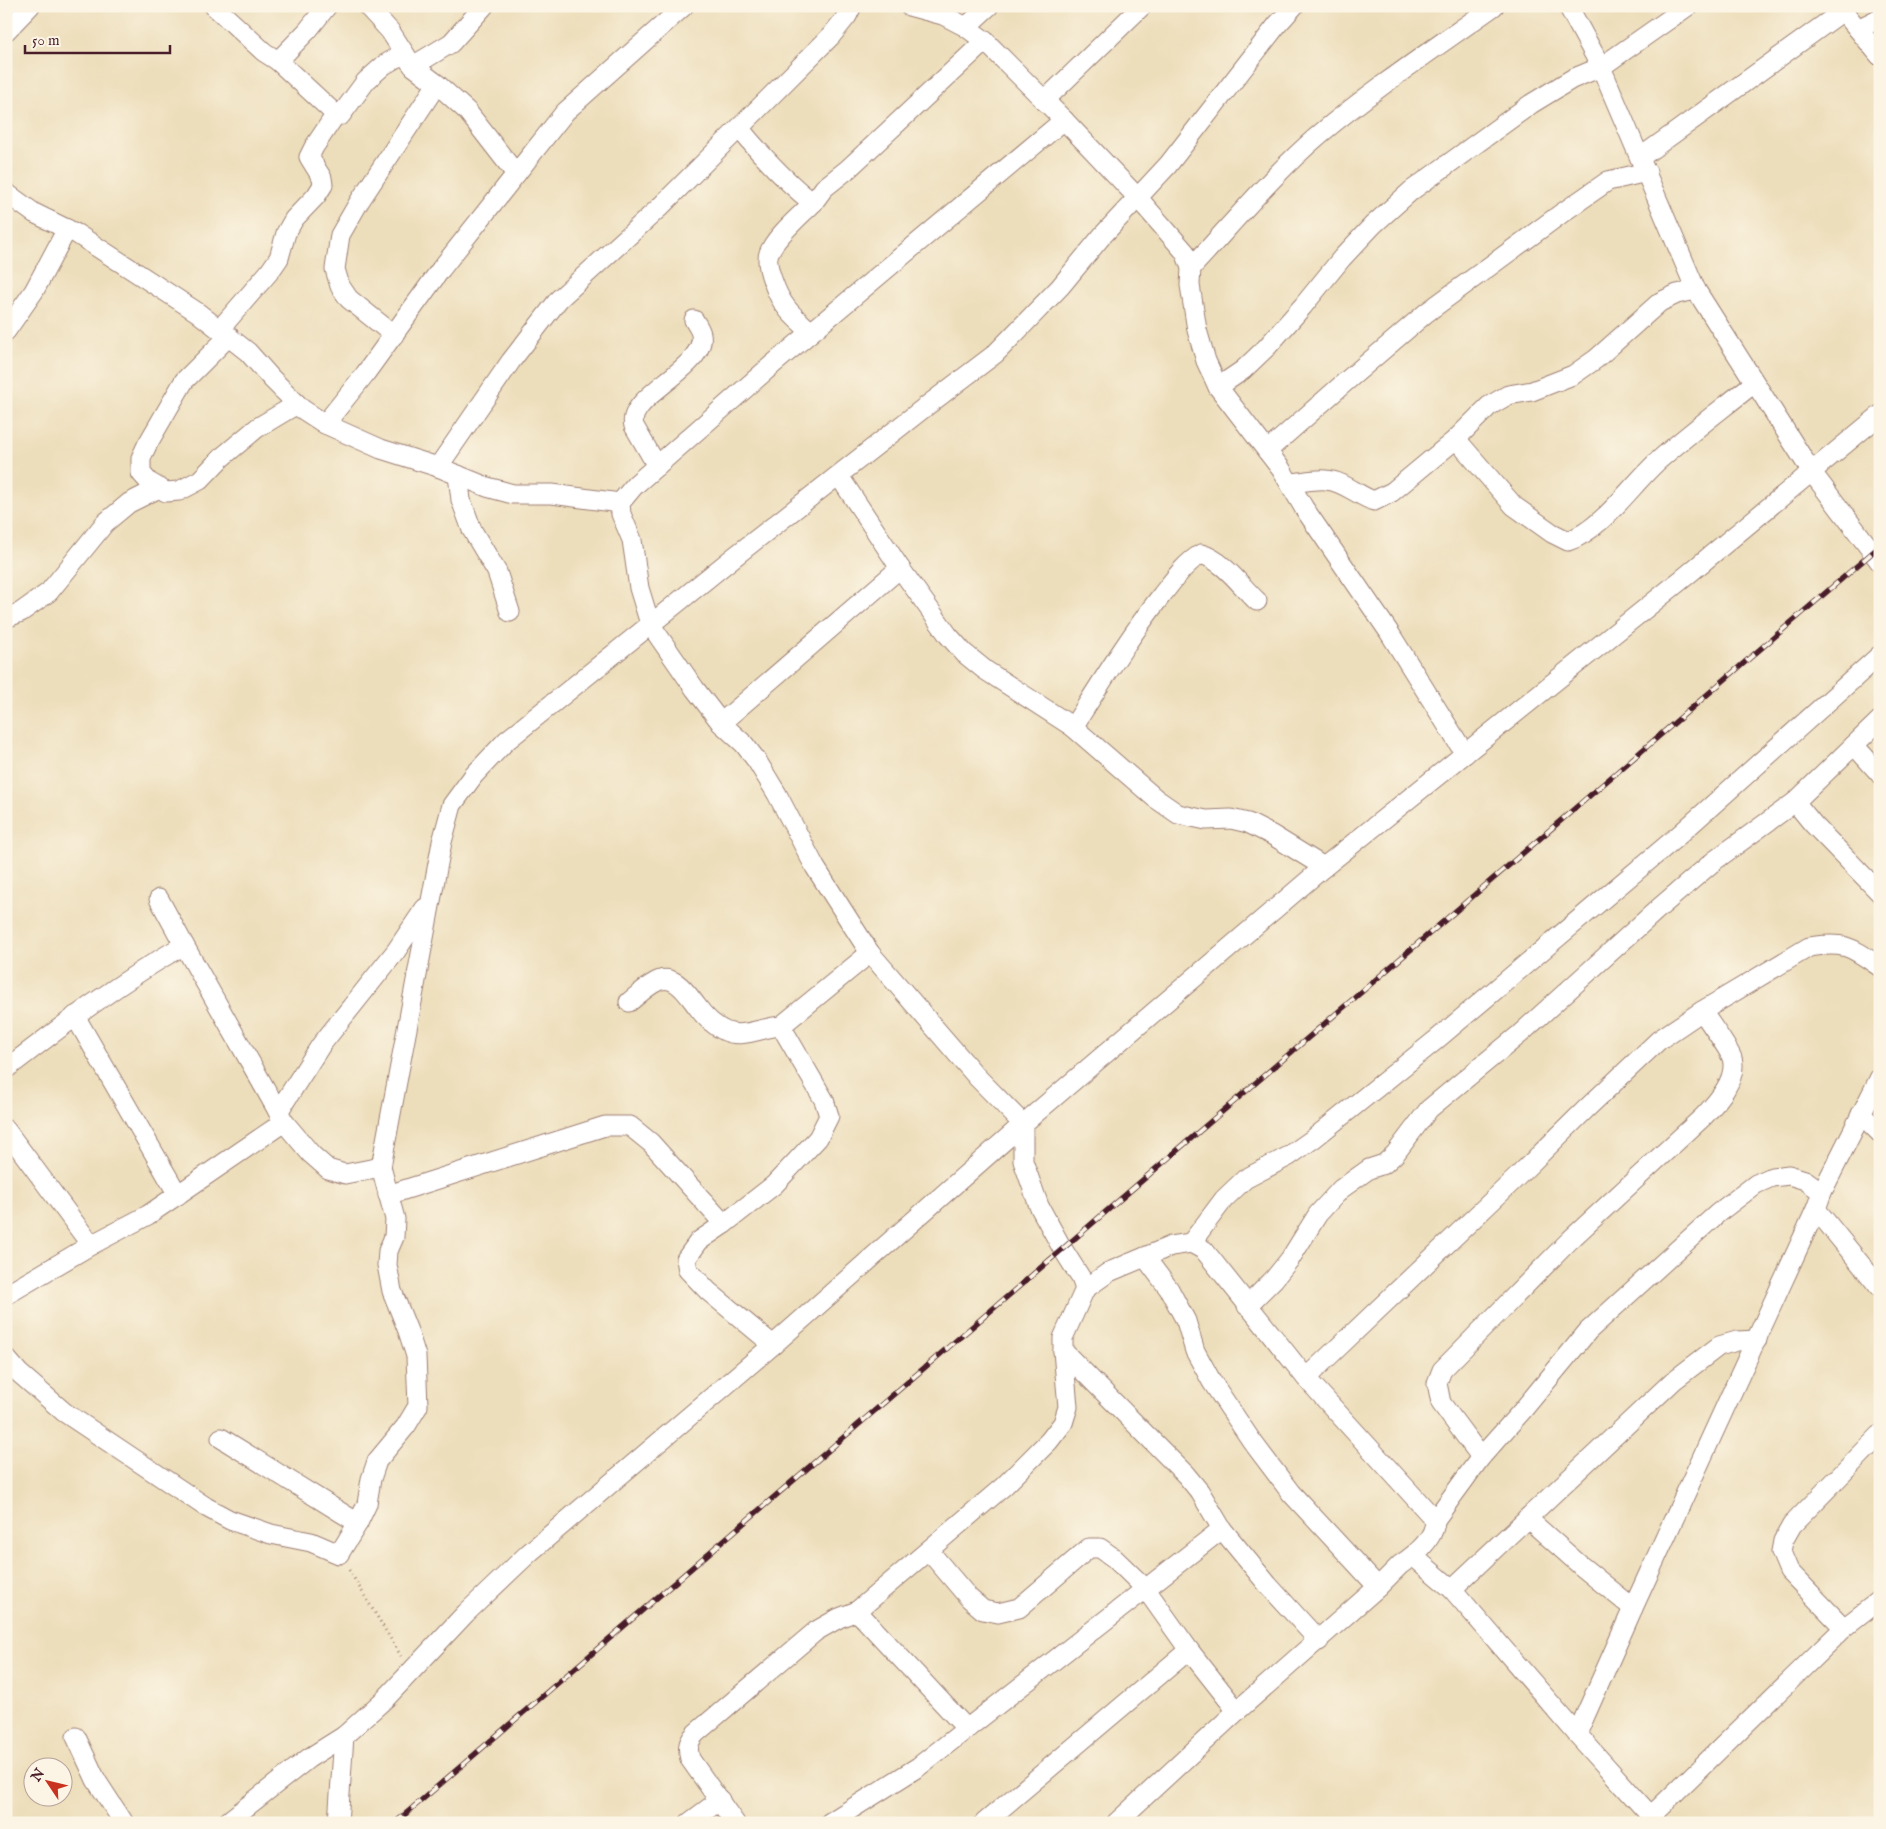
<svg xmlns="http://www.w3.org/2000/svg" width="1886" height="1829" viewBox="0 0 1886 1829" font-family="'IM FELL English',serif">
	<style>
		.lines { fill: none; stroke-linecap: round; stroke-linejoin: round }
		.minor-casing { stroke: #9c7e73; stroke-width: 21 }
		.path { stroke: #9c7e73; stroke-width: 3; stroke-dasharray: 1 4; stroke-linecap: butt }
		.minor { stroke: #fff; stroke-width: 19 }
		.rail-casing { stroke: #4a1f2b; stroke-width: 5.5 }
		.rail { stroke: #fcf5e5; stroke-width: 4; stroke-dasharray: 11; stroke-linecap: butt }
	</style>
	<rect width="100%" height="100%" fill="#fcf5e5"/>
	<filter id="ink" filterUnits="userSpaceOnUse"><feTurbulence type="fractalNoise" baseFrequency=".02" numOctaves="2"/><feDisplacementMap in="SourceGraphic" scale="10" xChannelSelector="R" yChannelSelector="G"/><feConvolveMatrix kernelMatrix="1 2 1 2 8 2 1 2 1" color-interpolation-filters="sRGB"/></filter>
	<filter id="wash" filterUnits="userSpaceOnUse"><feTurbulence type="fractalNoise" baseFrequency=".0096" numOctaves="4" result="noise"/><feDisplacementMap in="SourceGraphic" scale="20" xChannelSelector="R" yChannelSelector="G"/><feGaussianBlur stdDeviation="1.12" result="paint"/><feColorMatrix in="noise" values="0 0 0 0 0 0 0 0 0 0 0 0 0 0 0 0 0 1.4 0 .05"/><feComposite in="paint" operator="in"/></filter>
	<g filter="url(#wash)">
		<rect width="100%" height="100%" fill="#eddebb"/>
	</g>
	<g filter="url(#ink)">
		<g class="lines">
			<defs>
				<g id="minor">
					<polyline points="214,6 264,52 278,61 308,30 327,6"/>
					<polyline points="367,6 390,31 410,62"/>
					<polyline points="909,6 943,15 966,27 985,41 1064,120 1138,198 1185,252 1191,268 1190,285 1197,330 1206,361 1218,387 1281,469 1304,508 1389,632 1465,754"/>
					<polyline points="1568,6 1601,67 1696,290 1811,471 1880,562"/>
					<polyline points="1839,6 1880,56"/>
					<polyline points="966,27 989,6"/>
					<polyline points="1858,29 1880,18"/>
					<polyline points="6,31 30,6"/>
					<polyline points="278,61 333,112 341,115 366,81 384,65 404,53"/>
					<polyline points="437,84 467,111 516,174"/>
					<polyline points="1044,101 1142,6"/>
					<path d="M739,128c23,28 46,53 74,75l11,-15 24,-19 137,-128"/>
					<polyline points="1641,157 1843,11"/>
					<polyline points="6,192 9,195 34,213 77,234 197,312 248,352 272,379 302,409 325,424 365,374 441,269 565,112 684,6"/>
					<path d="M1191,268c42,-45 82,-94 129,-134 55,-46 115,-86 174,-128"/>
					<polyline points="220,329 270,271 279,258 286,233 294,219 316,196 323,185 322,178 309,157 314,147 336,114"/>
					<polyline points="6,331 34,291 67,229"/>
					<path d="M811,332c-8,-8 -18,-15 -25,-25 -8,-10 -22,-42 -17,-54 6,-16 31,-37 44,-50"/>
					<polyline points="394,335 349,299 340,286 335,269 340,235 359,202 437,84 413,66 451,43 484,6"/>
					<polyline points="229,336 184,381 147,445 141,458 141,473 149,482 166,492 179,491 200,480 221,458 257,428 297,404"/>
					<polyline points="1218,387 1243,370 1267,347 1303,306 1342,258 1373,225 1411,191 1531,104 1572,79 1601,67 1688,6"/>
					<polyline points="325,424 381,449 438,467 487,487 513,494 552,494 620,503"/>
					<path d="M1456,439l58,67 38,27 16,8c34,-11 64,-57 91,-81 30,-27 63,-51 95,-77"/>
					<polyline points="1267,451 1343,384 1426,313 1562,213 1608,181 1647,172"/>
					<path d="M657,466l-23,-40c-9,-30 74,-58 67,-92 -1,-5 -5,-10 -7,-14"/>
					<polyline points="438,467 511,361 559,299 659,208 831,36 847,16 852,6"/>
					<polyline points="458,475 461,500 472,530 497,572 510,612"/>
					<path d="M1290,483c12,-1 25,-4 36,-3 18,1 32,16 48,21l18,-9 64,-53 33,-33 19,-11 24,-4 41,-16 23,-16 64,-57 17,-8 19,-4"/>
					<polyline points="900,568 948,635 964,653 985,670 1073,727 1155,798 1178,814 1206,820 1231,819 1248,823 1272,835 1324,867"/>
					<polyline points="6,618 21,612 49,592 105,523 129,503 159,488"/>
					<polyline points="1880,720 1795,802 1813,824 1880,893"/>
					<polyline points="721,723 900,568 839,476"/>
					<path d="M1073,727c28,-44 56,-90 88,-131 12,-15 23,-32 40,-42 22,6 40,32 56,47"/>
					<polyline points="1854,745 1880,774"/>
					<polyline points="159,899 184,945"/>
					<polyline points="870,953 815,867 777,794 757,761 744,744 721,723 695,689 650,624 639,588 632,540 621,514 620,503 635,485 772,365 1064,120"/>
					<path d="M629,1002c8,-6 16,-14 25,-19 19,-12 32,9 42,22 7,10 18,21 29,26 17,8 38,-4 56,-5"/>
					<polyline points="75,1016 178,1195"/>
					<path d="M6,1069c57,-44 115,-88 178,-124l100,177 27,32 17,15 17,5 36,-7 61,-325 10,-37 22,-30 32,-34 228,-184 186,-146 75,-57 65,-67 42,-51 66,-71 109,-140 17,-19"/>
					<polyline points="278,1112 321,1045 396,951 425,908"/>
					<polyline points="1861,1114 1880,1133"/>
					<polyline points="6,1130 91,1245"/>
					<polyline points="388,1195 605,1126 630,1126 651,1143 724,1224 699,1241 686,1259 688,1270 708,1291 773,1345"/>
					<polyline points="1816,1209 1880,1288"/>
					<polyline points="724,1224 774,1185 818,1138 829,1116 824,1100 781,1026 870,953 977,1077 1023,1124 1023,1161 1039,1206 1062,1248 1081,1278 1085,1289 1063,1338 1063,1351 1186,1475 1200,1492 1222,1529 918,1767 829,1823"/>
					<polyline points="1191,1243 1224,1199 1245,1179 1289,1156 1313,1139 1436,1040 1679,835 1880,655"/>
					<polyline points="1145,1257 1169,1289 1186,1321 1195,1351 1212,1382 1251,1440 1291,1493 1378,1587"/>
					<path d="M1085,1289l24,-17 62,-26 20,-3 13,7 102,128 129,142c0,19 -20,35 -35,45l-22,22 -141,124 -121,112"/>
					<polyline points="6,1295 91,1245 148,1215 284,1122"/>
					<polyline points="1247,1306 1274,1279 1290,1259 1318,1214 1341,1189 1369,1169 1384,1164 1395,1154 1429,1109 1520,1034 1659,908 1714,861 1795,802"/>
					<polyline points="6,1358 19,1373 64,1412 206,1507 230,1520 271,1534 311,1542 339,1554 358,1523 367,1504 371,1479 377,1461 406,1426 418,1406 416,1356 408,1331 392,1291 387,1265 388,1251 394,1237 395,1219 381,1167"/>
					<path d="M1306,1378l210,-200 71,-70 72,-68 43,-29 107,-64c36,-6 42,0 71,20"/>
					<polyline points="221,1438 358,1523"/>
					<path d="M1481,1457l-40,-54 -4,-20 5,-13 128,-130 134,-124c13,-14 34,-37 28,-58 -4,-11 -23,-36 -30,-47"/>
					<polyline points="1527,1518 1580,1565 1633,1608"/>
					<polyline points="1435,1520 1481,1457 1522,1411 1588,1331 1718,1213 1756,1184 1772,1177 1789,1175 1805,1180 1822,1192"/>
					<polyline points="1222,1529 1268,1585 1319,1641"/>
					<polyline points="929,1551 969,1598 983,1610 998,1613 1019,1608 1089,1548 1100,1548 1114,1558 1145,1588 1189,1650 984,1823"/>
					<polyline points="1413,1556 1452,1589 1577,1734 1657,1823"/>
					<polyline points="1452,1589 1673,1381 1719,1346 1737,1341 1757,1340"/>
					<polyline points="1844,1628 1789,1571 1781,1552 1783,1541 1792,1525 1880,1435"/>
					<polyline points="1189,1650 1237,1711"/>
					<polyline points="967,1729 857,1611 1004,1486 1049,1441 1063,1423 1068,1407 1063,1351"/>
					<polyline points="1577,1734 1633,1608 1816,1209 1822,1192 1880,1077"/>
					<polyline points="76,1737 96,1780 124,1823"/>
					<polyline points="1651,1816 1844,1628 1880,1600"/>
					<polyline points="226,1823 309,1758 344,1736 386,1698 466,1613 529,1553 773,1345 1023,1124 1324,867 1686,576 1880,415"/>
					<polyline points="338,1823 344,1736"/>
					<polyline points="689,1823 720,1800"/>
					<path d="M735,1823l-45,-64c-3,-12 -2,-17 6,-26l120,-102 23,-13 18,-7"/>
				</g>
			</defs>
			<!-- minor casing -->
			<use href="#minor" class="minor-casing"/>
			<!-- path -->
			<polyline class="path" points="349,1570 401,1656"/>
			<!-- minor -->
			<use href="#minor" class="minor"/>
			<defs>
				<polyline id="rail" points="395,1823 1880,546"/>
			</defs>
			<!-- rail casing -->
			<use href="#rail" class="rail-casing"/>
			<!-- rail -->
			<use href="#rail" class="rail"/>
		</g>
	</g>
	<!-- margin -->
	<rect width="1886" height="1829" fill="none" stroke="#fcf5e5" stroke-width="25"/>
	<!-- north arrow -->
	<g transform="translate(48 1782) rotate(305)"><circle r="24" fill="#fcf5e5" stroke="#b59f9b"/>
	<path d="M0-4L9 19L0 12L-9 19Z" fill="#c8321e"/>
	<text y="-8" font-size="14" font-weight="bold" text-anchor="middle" fill="#4a1f2b">N</text>
	</g>
	<!-- scale -->
	<path d="M25 45v8h145v-8" fill="none" stroke="#4a1f2b" stroke-width="2.5"/>
	<text x="32" y="45" font-size="15" fill="#4a1f2b" stroke="#fcf5e5" stroke-width="4" paint-order="stroke">50 m</text>
</svg>
